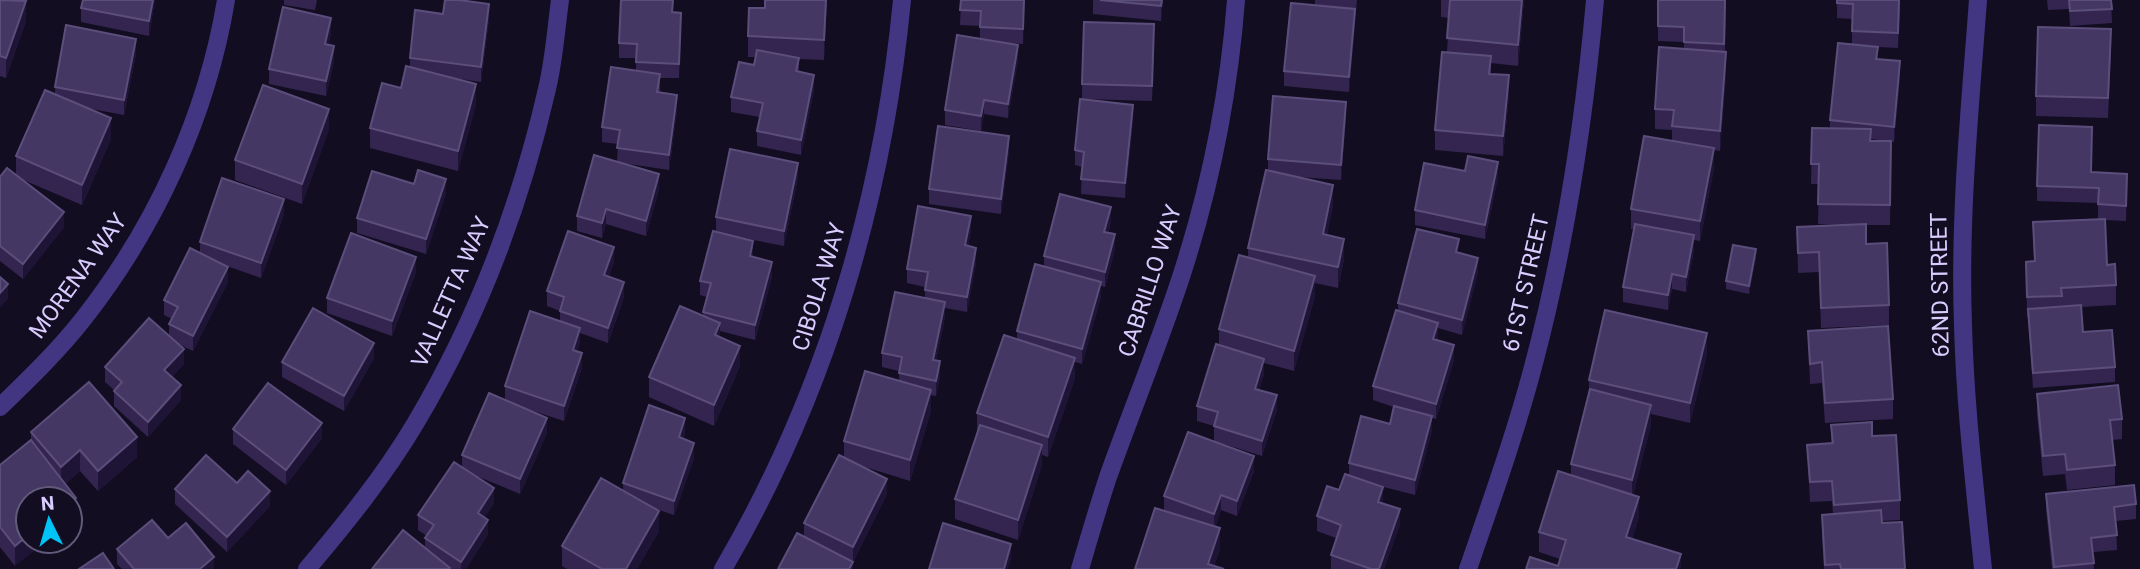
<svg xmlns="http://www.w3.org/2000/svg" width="2140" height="569" viewBox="0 0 2140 569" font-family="Roboto,sans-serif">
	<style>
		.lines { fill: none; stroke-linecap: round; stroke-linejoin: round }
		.street { stroke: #423683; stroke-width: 18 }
		.wall { fill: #332550 }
		.shaded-wall { fill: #1e1436 }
		.building { fill: #443763; stroke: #5c4e7b; stroke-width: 2 }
		.labels { text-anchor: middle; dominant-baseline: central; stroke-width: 5; stroke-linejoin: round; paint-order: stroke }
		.street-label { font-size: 23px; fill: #d9cdff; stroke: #130d22 }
	</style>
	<rect width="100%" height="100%" fill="#130d22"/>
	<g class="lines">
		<!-- street -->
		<g class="street">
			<path d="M1978,0c-8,108 -19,216 -15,325 2,81 12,163 20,244"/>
			<path d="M0,407c29,-28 59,-57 84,-89 72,-92 123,-203 142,-318"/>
			<path d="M307,569c39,-46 77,-93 108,-145 62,-104 105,-217 132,-335 7,-29 9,-59 13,-89"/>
			<path d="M723,569c102,-174 160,-369 179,-569"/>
			<path d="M1080,569c9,-31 18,-62 28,-92 24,-67 51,-133 73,-200 29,-89 48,-184 55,-277"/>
			<path d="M1468,569c23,-67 47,-134 65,-202 32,-120 51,-243 62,-367"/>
		</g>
	</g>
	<!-- wall -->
	<g class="wall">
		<polygon points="0,0 26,21 6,78 0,76"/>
		<polygon points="155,0 149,36 81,22 81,8"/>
		<polygon points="284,0 317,0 315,10 284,5"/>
		<polygon points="827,0 824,60 799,59 799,72 814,90 801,155 757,146 757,131 760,117 731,112 731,97 754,65 755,57 748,57 748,36"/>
		<polygon points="961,0 1024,0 1023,44 1005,43 1018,60 1008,118 984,114 981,131 945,125 945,110 980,39 980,26 960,25"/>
		<polygon points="1093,0 1163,0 1161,21 1093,14"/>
		<polygon points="1315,0 1357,0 1349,92 1284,86 1284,71 1315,5"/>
		<polygon points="1441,0 1524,0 1518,66 1491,63 1491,74 1509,95 1503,156 1435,150 1435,130 1447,52 1449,18 1441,17"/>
		<polygon points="1658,0 1726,0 1725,52 1726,73 1720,151 1714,150 1714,168 1700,241 1694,240 1694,250 1686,292 1672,289 1668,310 1623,302 1623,287 1634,229 1631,229 1631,209 1672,140 1672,130 1655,129 1655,109 1684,49 1684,42 1658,41"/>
		<polygon points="1837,0 1900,0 1898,48 1878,47 1878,59 1900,76 1894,142 1871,139 1871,141 1891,141 1890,225 1866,225 1866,244 1889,305 1889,325 1821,328 1819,272 1798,273 1797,227 1848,225 1818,224 1819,184 1811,184 1812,128 1830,128 1830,120 1852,44 1852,19 1837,18"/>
		<polygon points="2047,0 2111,0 2112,23 2070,26 2069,9 2048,10"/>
		<polygon points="673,12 681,28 679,78 660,78 660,92 677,110 669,170 622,163 659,189 646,236 606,224 602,238 577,231 577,216 617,162 618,144 602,142 602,127 636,70 636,58 619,58 619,43"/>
		<polygon points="489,19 481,82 453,78 476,104 458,171 370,148 370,128 401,88 410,67 410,58"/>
		<polygon points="331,33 328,45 334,61 326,96 269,84 269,69"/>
		<polygon points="1154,39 1152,101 1082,99 1082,84"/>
		<polygon points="2111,49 2108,118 2036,116 2036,96"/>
		<polygon points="136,54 124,115 86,108 111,139 82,205 21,179 64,227 23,279 0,261 0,177 16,175 16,156 55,94 55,87"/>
		<polygon points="1346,117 1341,180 1297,177 1333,205 1327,235 1344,259 1338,288 1315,283 1315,296 1294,371 1264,363 1264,374 1259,390 1277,410 1262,456 1214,441 1214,426 1197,421 1197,406 1219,345 1219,329 1248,257 1248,248 1268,170 1268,159"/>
		<polygon points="1133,120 1125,198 1081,194 1082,167 1075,165 1075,150"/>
		<polygon points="329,129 302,204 235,180 235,160"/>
		<polygon points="2092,142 2091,172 2127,174 2126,221 2105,220 2107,265 2116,285 2116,305 2081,307 2083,332 2115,367 2115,382 2033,388 2028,317 2027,317 2026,262 2034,261 2033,222 2098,219 2098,203 2037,201 2037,186"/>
		<polygon points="1009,151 1001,214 929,204 929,189"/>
		<polygon points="1465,171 1498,177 1485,239 1415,225 1415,210"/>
		<polygon points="798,177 784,246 723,234 753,257 772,277 755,340 720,331 720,337 740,366 714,426 649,397 649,377 703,316 703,312 707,297 700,295 700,281 716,232 716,217"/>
		<polygon points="446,193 426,254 357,233 357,218"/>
		<polygon points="284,214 261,278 224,265 228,282 193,351 178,344 184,364 172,377 181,400 148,437 114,406 114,390 105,382 105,367 169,336 169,324 172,319 164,315 164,300 200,253 200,242"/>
		<polygon points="1111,222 1108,233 1115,249 1105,287 1101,286 1101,297 1082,364 1075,362 1075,378 1048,457 1042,455 1042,465 1018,540 955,519 955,499 977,433 977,413 1017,339 1017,331 1044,267 1044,256"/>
		<polygon points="971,231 968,246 976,263 967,312 945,308 945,317 936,361 940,376 936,396 931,395 931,411 910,481 865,467 887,494 853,562 853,569 804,537 804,523 844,457 844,441 899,381 899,371 882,367 882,353 925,298 925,287 907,283 907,269"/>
		<polygon points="1459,253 1478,272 1462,335 1438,328 1437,340 1454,360 1436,419 1432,418 1432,430 1415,495 1376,485 1383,503 1400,524 1384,569 1331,569 1331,555 1336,538 1317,531 1317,516 1339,490 1349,476 1349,463 1390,424 1394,407 1373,400 1373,386 1398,311 1398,303"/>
		<polygon points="1756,257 1749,294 1726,289 1726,281"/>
		<polygon points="614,262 609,276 624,297 608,343 580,333 580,343 577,351 582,368 564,421 518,406 547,433 520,494 474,475 494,503 485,517 488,534 466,569 372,569 425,548 425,538 427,536 418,530 418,515 462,467 462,455 505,400 505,386 560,321 560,311 547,306 547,291"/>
		<polygon points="416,272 392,336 327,313 327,298"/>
		<polygon points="1808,331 1893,399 1893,419 1825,423 1822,383 1810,384"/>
		<polygon points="1707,354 1690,423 1651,414 1651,425 1633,495 1639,517 1632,539 1681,569 1558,566 1560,559 1539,552 1539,532 1571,476 1571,464 1589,392 1589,380"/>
		<polygon points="374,358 344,411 282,377 282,362"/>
		<polygon points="2037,394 2122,419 2122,439 2112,440 2115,465 2115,485 2067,490 2065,474 2043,476 2037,414"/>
		<polygon points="1831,425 1872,436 1900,500 1900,520 1882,521 1905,569 1824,569 1822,535 1822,515 1833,514 1832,501 1810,502 1807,445 1831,443"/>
		<polygon points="233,429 322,438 286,485 233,444"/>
		<polygon points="31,432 137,457 98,491 80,471 65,484 76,518 70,523 70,499 15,566 0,547 0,465 31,441"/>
		<polygon points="685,433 683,439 694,458 674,515 656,509 659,531 637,569 567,569 562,566 562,546 623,491 623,483"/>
		<polygon points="1254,471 1237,516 1221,510 1215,527 1220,549 1214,566 1135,569 1164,510 1164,496"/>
		<polygon points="237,483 270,506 227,552 175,504 175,489"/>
		<polygon points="2046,494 2136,504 2136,519 2116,521 2117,550 2093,552 2094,569 2052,569 2046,509"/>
		<polygon points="168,538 214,569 122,569 117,564 117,549"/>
	</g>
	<!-- shaded-wall -->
	<g class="shaded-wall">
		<polygon points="153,0 155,0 149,36 149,21"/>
		<polygon points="826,0 827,0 824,60 824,40"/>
		<polygon points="1162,0 1163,0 1161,21 1161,6"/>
		<polygon points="1522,0 1524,0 1518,66 1518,45"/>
		<polygon points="26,1 26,21 6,78 6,58"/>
		<polygon points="489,4 489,19 481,82 481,67"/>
		<polygon points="1355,9 1355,24 1349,92 1349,77"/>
		<polygon points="331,18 331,33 325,59 325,44"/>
		<polygon points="136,39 136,54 124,115 124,100"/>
		<polygon points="1018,45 1018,60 1008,118 1008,104"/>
		<polygon points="334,46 334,61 326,96 326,81"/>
		<polygon points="1726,52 1726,73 1720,151 1720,131"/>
		<polygon points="1900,61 1900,76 1894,142 1894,127"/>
		<polygon points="814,75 814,90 801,155 801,140"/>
		<polygon points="1509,75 1509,95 1503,156 1503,136"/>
		<polygon points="476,84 476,104 458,171 458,151"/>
		<polygon points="677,95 677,110 669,170 669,155"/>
		<polygon points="984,100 984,114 981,131 981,116"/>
		<polygon points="1346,102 1346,117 1341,180 1341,165"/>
		<polygon points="1133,105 1133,120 1125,198 1125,183"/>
		<polygon points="329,109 329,129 302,204 302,184"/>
		<polygon points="111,118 111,139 82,205 82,185"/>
		<polygon points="1009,136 1009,151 1001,214 1001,199"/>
		<polygon points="1714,148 1714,168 1700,241 1700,221"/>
		<polygon points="1498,162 1498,177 1485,239 1485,225"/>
		<polygon points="798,163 798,177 784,246 784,231"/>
		<polygon points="659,174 659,189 646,236 646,221"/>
		<polygon points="446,179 446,193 426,254 426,239"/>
		<polygon points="1333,185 1333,205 1323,254 1323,234"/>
		<polygon points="284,199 284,214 261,278 261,263"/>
		<polygon points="1111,207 1111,222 1104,247 1104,232"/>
		<polygon points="606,209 606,224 602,238 602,223"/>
		<polygon points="64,212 64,227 23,279 23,264"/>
		<polygon points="971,216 971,231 965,260 965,245"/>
		<polygon points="1115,234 1115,249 1105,287 1105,272"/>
		<polygon points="1694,235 1694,250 1686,292 1686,277"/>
		<polygon points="1344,239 1344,259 1338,288 1338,267"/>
		<polygon points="753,241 753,256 750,271 750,256"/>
		<polygon points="614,247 614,262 604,290 604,275"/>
		<polygon points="976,248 976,263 967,312 967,297"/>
		<polygon points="1756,249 1756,257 1749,294 1749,286"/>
		<polygon points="416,257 416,272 392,336 392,321"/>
		<polygon points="1478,258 1478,272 1462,335 1462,320"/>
		<polygon points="772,262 772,277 755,340 755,325"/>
		<polygon points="228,267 228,282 193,351 193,336"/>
		<polygon points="1672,274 1672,289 1668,310 1668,295"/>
		<polygon points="1315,276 1315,296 1294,371 1294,351"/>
		<polygon points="624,282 624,297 608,343 608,328"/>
		<polygon points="1101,282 1101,297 1082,364 1082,349"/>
		<polygon points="8,284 8,299 0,308 0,293"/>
		<polygon points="945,302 945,317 933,375 933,360"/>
		<polygon points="720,323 720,343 715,335"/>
		<polygon points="1438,323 1438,338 1433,354 1433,339"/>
		<polygon points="580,328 580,343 573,365 573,350"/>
		<polygon points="1707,333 1707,354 1690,423 1690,403"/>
		<polygon points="374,343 374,358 344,411 344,396"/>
		<polygon points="1454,345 1454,360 1436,419 1436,404"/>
		<polygon points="740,346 740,366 714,426 714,405"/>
		<polygon points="184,349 184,364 164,385 164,370"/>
		<polygon points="582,353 582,368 564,421 564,406"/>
		<polygon points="1075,358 1075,378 1048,457 1048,437"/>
		<polygon points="1264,359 1264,374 1255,404 1255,389"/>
		<polygon points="940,361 940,376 936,396 936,381"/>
		<polygon points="181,385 181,400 148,437 148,422"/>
		<polygon points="931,390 931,411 910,481 910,460"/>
		<polygon points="1277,395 1277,410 1262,456 1262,441"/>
		<polygon points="1651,405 1651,425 1632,500 1632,480"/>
		<polygon points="1432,416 1432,430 1415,495 1415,480"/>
		<polygon points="547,418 547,433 520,494 520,479"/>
		<polygon points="685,418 685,433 679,452 679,437"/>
		<polygon points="322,423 322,438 286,485 286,470"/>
		<polygon points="137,437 137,457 98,491 98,471"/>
		<polygon points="694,443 694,458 674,515 674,501"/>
		<polygon points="1042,445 1042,465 1018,540 1018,520"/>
		<polygon points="80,450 80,471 61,487 61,467"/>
		<polygon points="1254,456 1254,471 1237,516 1237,501"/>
		<polygon points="887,479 887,494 853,562 853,569 849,569 853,562 853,547"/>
		<polygon points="1383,487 1383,502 1378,517 1378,502"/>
		<polygon points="494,488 494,503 478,528 478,513"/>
		<polygon points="270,491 270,506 227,552 227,537"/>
		<polygon points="1221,495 1221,510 1214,529 1214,514"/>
		<polygon points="1639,497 1639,517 1626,557 1626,537"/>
		<polygon points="76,498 76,518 70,523 70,502"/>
		<polygon points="1400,509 1400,524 1384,569 1379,569"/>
		<polygon points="659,511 659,531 637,569 626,569"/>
		<polygon points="488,520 488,534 466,569 461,569 461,562"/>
		<polygon points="1220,528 1220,549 1213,569 1208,564"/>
		<polygon points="28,535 28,541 47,541 15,566 15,546"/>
		<polygon points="1011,544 1011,559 1008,569 1004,569"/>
		<polygon points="1681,554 1681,569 1676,569"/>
		<polygon points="214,557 214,569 200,569"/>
	</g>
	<!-- building -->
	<g class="building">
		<polygon points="0,0 26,1 6,58 0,56"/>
		<polygon points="83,0 153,0 149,21 81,8"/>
		<polygon points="445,0 459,0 489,4 481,67 410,58 415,10 443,14"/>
		<polygon points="621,0 673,0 672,12 681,13 679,64 636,62 637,44 619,43"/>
		<polygon points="765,0 826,0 824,40 748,36 749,8 765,8"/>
		<polygon points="961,0 1024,0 1023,29 980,27 981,11 960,10"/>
		<polygon points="1100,0 1162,0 1161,6"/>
		<polygon points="1450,0 1522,0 1518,45 1447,38"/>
		<polygon points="1658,0 1725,0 1724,44 1684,42 1684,27 1658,26"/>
		<polygon points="1837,0 1899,0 1898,33 1852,31 1853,4 1837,3"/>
		<polygon points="2069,0 2111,0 2112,9 2070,11"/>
		<polygon points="1291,3 1355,9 1349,77 1284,71"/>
		<polygon points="283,7 331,18 325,44 334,46 326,81 269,69"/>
		<polygon points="1084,22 1154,24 1152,86 1082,84"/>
		<polygon points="66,25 136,39 124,100 55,87"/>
		<polygon points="2038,27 2111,29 2108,98 2036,96"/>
		<polygon points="957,35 1018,45 1008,104 984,100 981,116 945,110"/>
		<polygon points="1838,43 1878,47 1876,59 1900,61 1894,127 1830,120"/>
		<polygon points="1659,47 1726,52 1720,131 1672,126 1674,110 1655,109"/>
		<polygon points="757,50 799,58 796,71 814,75 801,140 757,131 763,103 731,97 739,62 754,65"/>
		<polygon points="1442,52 1491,56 1489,74 1509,75 1503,136 1435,130"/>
		<polygon points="406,66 476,84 458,151 370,128 382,83 401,88"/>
		<polygon points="611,67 660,74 657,92 677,95 669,155 617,148 620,130 602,127"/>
		<polygon points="263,85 329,109 302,184 235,160"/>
		<polygon points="45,90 111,118 82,185 16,156"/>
		<polygon points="1273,96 1346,102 1341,165 1268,159"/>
		<polygon points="1080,99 1133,105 1125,183 1081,179 1084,152 1075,150"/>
		<polygon points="2039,125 2092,127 2091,172 2127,174 2126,206 2098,204 2099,188 2037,186"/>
		<polygon points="938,126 1009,136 1001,199 929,189"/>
		<polygon points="1812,128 1871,129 1870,141 1891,141 1890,205 1818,204 1819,164 1811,164"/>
		<polygon points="1644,136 1714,148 1700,221 1631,209"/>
		<polygon points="730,149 798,163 784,231 716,217"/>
		<polygon points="594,155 659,174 646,221 606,209 602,223 577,216"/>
		<polygon points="1468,156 1498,162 1485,225 1415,210 1424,163 1465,171"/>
		<polygon points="7,168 64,212 23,264 0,246 0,177"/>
		<polygon points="418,170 446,179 426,239 357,218 372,171 414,184"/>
		<polygon points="1266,170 1333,185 1323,234 1344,239 1338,267 1248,248"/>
		<polygon points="222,178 284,199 261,263 200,242"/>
		<polygon points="1060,194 1111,207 1104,232 1115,234 1105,272 1044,256"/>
		<polygon points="918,206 971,216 965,245 976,248 967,297 925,290 928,272 907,269"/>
		<polygon points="2105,219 2107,265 2115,264 2116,285 2061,288 2062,296 2027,297 2026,262 2035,261 2033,222"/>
		<polygon points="1635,224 1694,235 1686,277 1672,274 1668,295 1623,287"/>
		<polygon points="1866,224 1866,244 1887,243 1889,305 1821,308 1819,252 1798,253 1797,227"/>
		<polygon points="1417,229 1459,239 1456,252 1478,258 1462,320 1398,303"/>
		<polygon points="568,231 614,247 604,275 624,282 608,328 560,311 564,297 547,291"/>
		<polygon points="713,231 753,241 750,256 772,262 755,325 703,312 711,283 700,281"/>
		<polygon points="351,233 416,257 392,321 327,298"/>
		<polygon points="1733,245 1756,249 1749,286 1726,281"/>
		<polygon points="190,248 228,267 193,336 169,324 178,307 164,300"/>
		<polygon points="1239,255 1315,276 1294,351 1219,329"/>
		<polygon points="1035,264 1101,282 1082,349 1017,331"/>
		<polygon points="0,277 8,284 0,293"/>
		<polygon points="895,292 945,302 933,360 940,361 936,381 899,373 902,357 882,353"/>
		<polygon points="2081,305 2083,332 2112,330 2115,367 2033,373 2028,309"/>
		<polygon points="680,306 720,323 715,335 740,346 714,405 649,377"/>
		<polygon points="313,308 374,343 344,396 282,362"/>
		<polygon points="1396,310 1438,323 1433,339 1454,345 1436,404 1373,386"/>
		<polygon points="1605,310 1707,333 1690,403 1589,380"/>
		<polygon points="530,311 580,328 573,350 582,353 564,406 505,386"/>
		<polygon points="149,318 184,349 164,370 181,385 148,422 114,391 122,382 105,367"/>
		<polygon points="1888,326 1893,399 1825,403 1822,362 1810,364 1808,331"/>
		<polygon points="1004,335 1075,358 1048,437 977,413"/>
		<polygon points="1216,344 1264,359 1255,389 1277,395 1262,441 1214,426 1218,412 1197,406"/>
		<polygon points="865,371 931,390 910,460 844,441"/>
		<polygon points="89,382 137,437 98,471 80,450 61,467 31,432"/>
		<polygon points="268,383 322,423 286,470 233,429"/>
		<polygon points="2118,385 2122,419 2110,420 2115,465 2067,470 2065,454 2043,456 2037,394"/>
		<polygon points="1590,389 1651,405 1632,480 1571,464"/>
		<polygon points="489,393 547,418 520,479 462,455"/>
		<polygon points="649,405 685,418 679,437 694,443 674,501 623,483"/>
		<polygon points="1394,406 1432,416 1415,480 1349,463 1361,416 1390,424"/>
		<polygon points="1872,422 1872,436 1896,435 1900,500 1834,505 1832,481 1810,482 1807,445 1833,443 1831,425"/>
		<polygon points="980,425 1042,445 1018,520 955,499"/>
		<polygon points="1188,432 1254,456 1237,501 1221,495 1214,514 1164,496"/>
		<polygon points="31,440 76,498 70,502 70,499 28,499 28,535 15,546 0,527 0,465"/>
		<polygon points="206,455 237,483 248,471 270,491 227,537 175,489"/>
		<polygon points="839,455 887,479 853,547 804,523"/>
		<polygon points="454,462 494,488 478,513 488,520 461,562 425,538 434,525 418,515"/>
		<polygon points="1558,471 1639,497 1626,537 1681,554 1676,569 1526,569 1530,557 1558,566 1566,540 1539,532"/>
		<polygon points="1345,474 1383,487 1378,502 1400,509 1379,569 1371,569 1331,555 1341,525 1317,516 1327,486 1339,490"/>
		<polygon points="601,478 659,511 626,569 602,569 562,546"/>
		<polygon points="2134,485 2136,504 2114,507 2117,535 2091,538 2094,563 2054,567 2046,494"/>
		<polygon points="1155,508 1220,528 1208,564 1224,569 1135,569"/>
		<polygon points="1881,510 1882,523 1902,522 1905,569 1841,569 1840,564 1825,565 1822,515"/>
		<polygon points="152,520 168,538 186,523 214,557 200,569 134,569 117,549"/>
		<polygon points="943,523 1011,544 1004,569 929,569"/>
		<polygon points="403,530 450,568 449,569 372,569"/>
		<polygon points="797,533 853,562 849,569 778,569"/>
		<polygon points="103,553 114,569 79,569"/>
	</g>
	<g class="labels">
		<!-- street labels -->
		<g class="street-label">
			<text transform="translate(78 276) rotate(-54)">MORENA WAY</text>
			<text transform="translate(1150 281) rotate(-72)">CABRILLO WAY</text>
			<text transform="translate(1526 283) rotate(-77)">61ST STREET</text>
			<text transform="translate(1940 285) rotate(-91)">62ND STREET</text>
			<text transform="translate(819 287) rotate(-73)">CIBOLA WAY</text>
			<text transform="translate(451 292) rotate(-66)">VALLETTA WAY</text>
		</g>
	</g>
	<!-- north arrow -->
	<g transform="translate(49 520) rotate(355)"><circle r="33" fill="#130d22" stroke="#625a7a" stroke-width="2"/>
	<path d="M0-5L12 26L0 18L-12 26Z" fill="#00c3f8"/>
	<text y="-10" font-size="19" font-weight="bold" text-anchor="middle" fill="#d9cdff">N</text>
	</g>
</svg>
